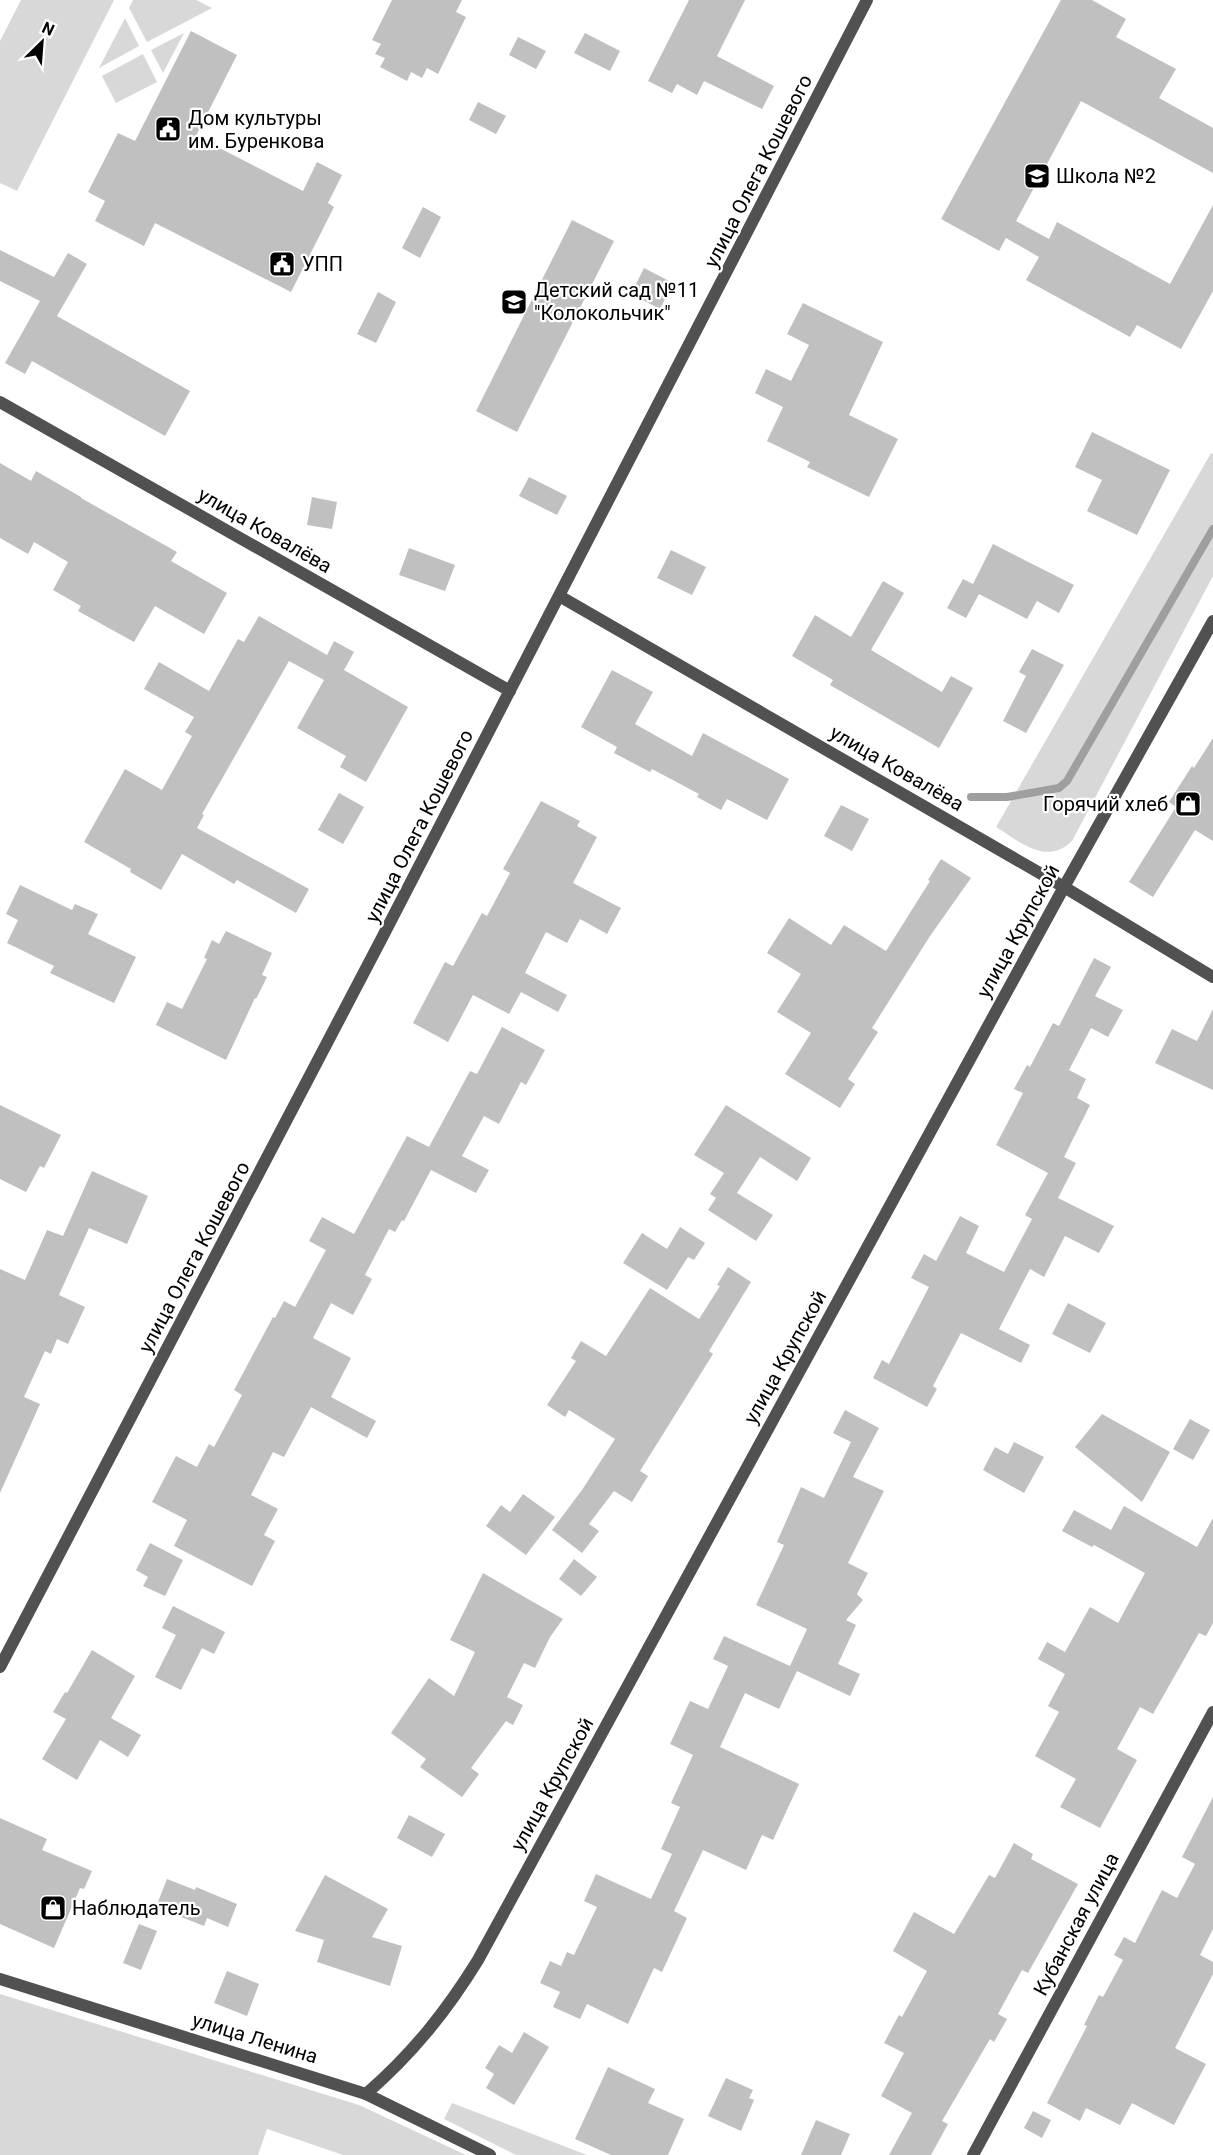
<svg xmlns="http://www.w3.org/2000/svg" width="1213" height="2155" viewBox="0 0 1213 2155" font-family="Roboto,sans-serif">
	<style>
		.green { fill: #d8d8d8 }
		.lines { fill: none; stroke-linecap: round; stroke-linejoin: round }
		.stream { stroke: #9f9f9f; stroke-width: 8 }
		.building { fill: #c0c0c0 }
		.minor { stroke: #515151; stroke-width: 12 }
		.tertiary { stroke: #515151; stroke-width: 12 }
		.labels { text-anchor: middle; dominant-baseline: central; stroke-width: 4.5; stroke-linejoin: round; paint-order: stroke }
		.poi-label { font-size: 20px; fill: #000; stroke: #fff; text-anchor: start }
		.street-label { font-size: 20px; fill: #000; stroke: #fff }
	</style>
	<rect width="100%" height="100%" fill="#fff"/>
	<!-- green -->
	<g class="green">
		<polygon points="21,0 114,0 17,191 0,183 0,41"/>
		<polygon points="133,0 196,0 212,8 147,42 129,8"/>
		<polygon points="125,18 139,46 99,68"/>
		<polygon points="184,33 163,73 151,50"/>
		<polygon points="143,54 157,82 116,103 102,76"/>
		<path d="M1211,453l2,1v122l-141,265c-25,25 -52,1 -76,-14z"/>
		<polygon points="0,1994 359,2105 466,2155 343,2155 267,2129 258,2155 0,2155"/>
		<polygon points="452,2103 587,2155 516,2155 444,2119"/>
	</g>
	<g class="lines">
		<!-- stream -->
		<polyline class="stream" points="971,797 1007,797 1059,788 1067,781 1213,529"/>
	</g>
	<!-- building -->
	<g class="building">
		<polygon points="392,0 462,0 456,12 466,17 438,74 427,68 422,78 411,72 407,81 380,67 385,58 375,54 381,44 372,40"/>
		<polygon points="689,0 745,0 717,56 774,86 762,109 704,81 697,95 677,84 672,93 648,81"/>
		<polygon points="1061,0 1092,0 1126,19 1116,37 1176,69 1159,98 1213,128 1213,173 1081,101 1016,221 1049,239 1057,222 1170,284 1213,205 1213,291 1181,349 1137,325 1130,337 1026,280 1039,257 1006,238 999,251 941,219"/>
		<polygon points="191,31 237,55 196,136 303,191 317,162 342,175 328,203 334,207 291,292 155,223 144,246 95,221 105,201 88,192 118,133 135,141"/>
		<polygon points="585,33 620,51 610,71 574,53"/>
		<polygon points="518,37 546,51 536,69 509,55"/>
		<polygon points="478,102 506,116 496,134 469,120"/>
		<polygon points="423,207 441,217 420,258 402,248"/>
		<polygon points="572,220 614,241 517,432 476,411"/>
		<polygon points="0,250 54,277 68,253 87,264 57,316 190,391 165,436 32,361 25,374 5,363 40,301 0,281"/>
		<polygon points="644,268 673,283 660,309 631,294"/>
		<polygon points="378,292 396,302 376,343 357,334"/>
		<polygon points="803,303 883,342 849,415 898,439 869,497 807,467 810,462 767,441 783,407 755,393 766,369 791,381 809,345 787,334"/>
		<polygon points="1092,432 1170,470 1137,535 1087,511 1102,480 1075,467"/>
		<polygon points="0,463 31,481 36,471 81,497 81,498 177,552 171,561 227,593 204,634 155,606 134,642 78,611 81,606 53,590 68,562 34,542 28,554 0,538"/>
		<polygon points="529,477 567,496 557,515 519,496"/>
		<polygon points="312,497 337,502 332,529 307,525"/>
		<polygon points="993,544 1074,585 1059,613 1037,601 1027,619 979,594 966,618 947,608 963,579 973,584"/>
		<polygon points="409,548 455,565 445,591 399,575"/>
		<polygon points="671,550 706,567 692,595 657,578"/>
		<polygon points="883,581 904,593 871,650 942,692 951,676 973,688 939,748 830,685 833,680 792,656 815,615 851,637"/>
		<polygon points="259,616 327,655 334,641 354,652 344,670 408,707 366,782 340,767 346,756 297,728 324,680 289,661 202,814 204,815 197,828 309,889 296,913 237,880 234,884 182,854 161,890 130,872 131,869 84,842 125,769 162,790 192,736 185,732 194,717 144,689 159,662 209,691 238,639 244,642"/>
		<polygon points="1032,649 1064,665 1026,733 1003,721 1026,676 1019,672"/>
		<polygon points="612,670 653,692 635,724 692,756 703,733 789,779 767,820 727,799 721,810 697,797 699,794 652,769 650,772 614,753 617,747 581,727"/>
		<polygon points="1213,738 1213,841 1195,830 1153,897 1129,882 1176,807 1169,802 1192,766 1194,768"/>
		<polygon points="339,793 364,807 343,844 318,830"/>
		<polygon points="541,801 580,821 577,826 597,837 573,883 621,908 607,934 580,919 567,943 546,932 525,973 567,995 558,1012 521,992 509,1014 473,995 448,1042 413,1023 445,962 453,966 482,913 487,916 510,873 503,869"/>
		<polygon points="841,805 869,819 852,851 824,836"/>
		<polygon points="941,859 971,878 930,936 872,1028 878,1032 848,1079 855,1084 840,1108 785,1074 811,1033 777,1012 801,974 767,953 789,918 831,945 844,925 886,951 930,881 928,880"/>
		<polygon points="20,885 72,910 75,904 98,914 88,934 136,957 114,1003 50,973 54,966 7,943 18,920 6,914"/>
		<polygon points="226,931 272,953 262,975 267,977 256,999 255,998 226,1060 156,1025 167,1002 182,1009 207,959 204,958 212,940 219,944"/>
		<polygon points="1094,958 1111,967 1095,996 1123,1010 1108,1037 1091,1028 1069,1070 1086,1079 1077,1098 1090,1105 1064,1157 1076,1163 1058,1198 1114,1226 1099,1253 1065,1236 1044,1277 1030,1269 999,1329 1030,1345 1021,1363 961,1333 933,1386 937,1389 927,1407 873,1378 882,1360 889,1364 929,1287 911,1278 924,1254 936,1261 960,1216 979,1226 966,1253 1004,1272 1032,1219 1025,1215 1048,1173 996,1145 1023,1093 1014,1089 1027,1065 1030,1067 1053,1023 1059,1026"/>
		<polygon points="1213,1009 1213,1090 1155,1063 1172,1029 1197,1041"/>
		<polygon points="502,1027 545,1050 526,1085 521,1082 499,1124 484,1116 462,1156 489,1170 476,1193 431,1170 404,1221 402,1220 395,1232 389,1229 365,1275 372,1279 353,1315 331,1303 313,1338 351,1358 331,1397 376,1421 367,1438 311,1407 284,1457 273,1452 251,1495 278,1509 264,1535 275,1541 252,1586 174,1546 187,1520 152,1502 176,1456 197,1467 209,1444 214,1447 242,1395 234,1390 273,1317 275,1318 284,1301 295,1307 326,1250 309,1241 322,1217 354,1234 407,1136 429,1147 470,1071 477,1074"/>
		<polygon points="0,1105 61,1135 44,1168 40,1166 26,1192 0,1179"/>
		<polygon points="726,1105 811,1158 797,1181 760,1157 737,1193 773,1215 756,1241 708,1210 716,1198 710,1194 724,1173 694,1155"/>
		<polygon points="92,1171 148,1196 127,1244 89,1228 59,1295 85,1307 68,1344 57,1339 51,1354 45,1351 24,1397 40,1404 0,1493 0,1269 25,1280 47,1230 63,1236"/>
		<polygon points="680,1227 705,1243 694,1260 688,1257 667,1290 623,1263 642,1233 667,1249"/>
		<polygon points="728,1267 751,1282 709,1351 713,1354 640,1471 648,1476 632,1502 614,1491 589,1524 599,1531 582,1553 552,1530 582,1490 615,1439 569,1410 565,1417 547,1405 576,1361 571,1358 581,1341 606,1356 650,1288 699,1319 720,1286 717,1285"/>
		<polygon points="1068,1303 1106,1323 1090,1353 1052,1334"/>
		<polygon points="845,1410 879,1428 853,1477 884,1491 848,1563 868,1573 857,1594 863,1600 846,1620 856,1625 838,1664 860,1674 850,1696 797,1671 779,1709 745,1693 720,1747 799,1784 773,1840 762,1835 746,1870 703,1850 674,1911 687,1918 662,1972 654,1968 628,2024 587,2004 580,2019 553,2007 560,1992 540,1983 550,1961 561,1966 567,1952 574,1955 597,1907 584,1901 596,1874 651,1899 672,1854 661,1849 680,1807 671,1803 693,1755 670,1744 690,1701 708,1709 728,1666 713,1659 724,1636 790,1666 807,1629 756,1605 784,1545 777,1542 801,1487 824,1498 851,1442 833,1433"/>
		<polygon points="1102,1414 1170,1452 1142,1502 1075,1447"/>
		<polygon points="1190,1419 1210,1430 1193,1460 1173,1449"/>
		<polygon points="1014,1442 1044,1457 1024,1493 983,1470 995,1447 1008,1454"/>
		<polygon points="523,1494 555,1517 526,1555 486,1526 501,1505 510,1512"/>
		<polygon points="1124,1506 1197,1547 1213,1518 1213,1623 1206,1636 1199,1633 1153,1714 1140,1707 1117,1749 1137,1760 1100,1828 1060,1807 1076,1779 1035,1756 1059,1712 1048,1706 1065,1674 1038,1659 1047,1642 1065,1652 1090,1607 1118,1623 1145,1573 1094,1545 1092,1547 1062,1531 1074,1510 1111,1530"/>
		<polygon points="150,1543 183,1560 165,1596 143,1586 148,1577 136,1570"/>
		<polygon points="574,1559 597,1577 581,1596 559,1579"/>
		<polygon points="483,1573 563,1619 550,1637 535,1668 524,1663 507,1697 523,1705 513,1725 506,1721 471,1768 479,1774 462,1797 420,1767 426,1759 391,1733 429,1678 454,1696 475,1652 450,1640"/>
		<polygon points="173,1606 225,1632 214,1654 202,1648 181,1690 155,1677 176,1635 162,1628"/>
		<polygon points="92,1650 135,1676 111,1718 141,1735 128,1757 100,1740 77,1780 42,1759 66,1719 53,1712 65,1692 67,1693"/>
		<polygon points="1213,1797 1213,1929 1200,1955 1213,1962 1213,1974 1175,2048 1206,2064 1174,2125 1132,2103 1120,2125 1086,2108 1080,2121 1047,2103 1087,2026 1084,2025 1099,1995 1103,1997 1123,1960 1114,1955 1124,1937 1135,1943 1162,1890 1177,1898 1195,1864 1182,1857"/>
		<polygon points="409,1815 445,1834 432,1857 397,1838"/>
		<polygon points="0,1818 47,1839 42,1850 92,1871 84,1889 80,1888 54,1948 0,1924"/>
		<polygon points="1014,1843 1033,1854 1031,1859 1078,1884 1028,1973 1022,1970 998,2014 1007,2019 994,2042 990,2039 942,2121 948,2124 931,2155 889,2155 912,2113 881,2096 904,2053 884,2043 899,2015 902,2017 927,1971 893,1951 914,1912 954,1934 989,1875 995,1878"/>
		<polygon points="325,1875 388,1909 372,1937 402,1946 390,1986 317,1962 324,1940 295,1931"/>
		<polygon points="167,1879 195,1890 196,1887 237,1904 228,1927 207,1918 204,1926 156,1907"/>
		<polygon points="139,1924 157,1931 141,1970 123,1963"/>
		<polygon points="227,1971 259,1984 247,2016 214,2003"/>
		<polygon points="524,2032 549,2047 514,2105 486,2088 494,2074 485,2068 499,2045 512,2053"/>
		<polygon points="608,2067 655,2089 648,2103 684,2119 668,2155 611,2155 575,2139"/>
		<polygon points="726,2078 753,2090 749,2098 754,2100 741,2131 708,2116"/>
		<polygon points="1033,2111 1051,2120 1042,2138 1024,2128"/>
		<polygon points="816,2120 850,2134 841,2155 801,2155"/>
	</g>
	<g class="lines">
		<!-- minor -->
		<g class="minor">
			<polyline points="0,402 510,691"/>
			<polyline points="561,597 1064,887 1213,977"/>
			<path d="M0,1667c292,-554 581,-1110 867,-1667"/>
			<polyline points="973,2155 1213,1712"/>
		</g>
		<!-- tertiary -->
		<g class="tertiary">
			<polyline points="0,1979 366,2094 490,2155"/>
			<path d="M366,2094c46,-40 80,-82 112,-134l586,-1073 149,-266"/>
		</g>
	</g>
	<!-- icons -->
	<defs>
		<symbol id="civic-square" viewBox="-11 -11 22 22"><rect x="-9" y="-9" width="18" height="18" rx="4" fill="#000" stroke="#fff"/><path d="M-.6-6.5H3V-4.5H.6V-3L4-1V1h2V6H-6V1h2V-1L-.6-3ZM-1.2 2.5V6h2.4V2.5Z" fill="#fff"/></symbol>
		<symbol id="school-square" viewBox="-11 -11 22 22"><rect x="-9" y="-9" width="18" height="18" rx="4" fill="#000" stroke="#fff"/><path d="M0-5L7-2L0 1L-7-2ZM-4 1L0 2.5L4 1V4Q0 6-4 4Z" fill="#fff"/></symbol>
		<symbol id="shop-square" viewBox="-11 -11 22 22"><rect x="-9" y="-9" width="18" height="18" rx="4" fill="#000" stroke="#fff"/><path d="M-5-2.5h2.3a2.7 3.5 0 0 1 5.4 0H5L5.5 6h-11ZM-1.5-2.5h3a1.5 2.3 0 0 0-3 0Z" fill="#fff"/></symbol>
	</defs>
	<g fill-rule="evenodd">
		<use href="#civic-square" x="153" y="114" width="30" height="30"/>
		<use href="#school-square" x="1022" y="161" width="30" height="30"/>
		<use href="#civic-square" x="267" y="249" width="30" height="30"/>
		<use href="#school-square" x="499" y="287" width="30" height="30"/>
		<use href="#shop-square" x="1173" y="789" width="30" height="30"/>
		<use href="#shop-square" x="38" y="1893" width="30" height="30"/>
	</g>
	<g class="labels">
		<!-- poi labels -->
		<g class="poi-label">
			<text x="188" y="118">Дом культуры<tspan x="188" dy="23">им. Буренкова</tspan></text>
			<text x="1056" y="176">Школа №2</text>
			<text x="302" y="264">УПП</text>
			<text x="534" y="290">Детский сад №11<tspan x="534" dy="23">"Колокольчик"</tspan></text>
			<text x="1168" y="804" text-anchor="end">Горячий хлеб</text>
			<text x="72" y="1908">Наблюдатель</text>
		</g>
		<!-- street labels -->
		<g class="street-label">
			<text transform="translate(758 171) rotate(-63)">улица Олега Кошевого</text>
			<text transform="translate(265 530) rotate(30)">улица Ковалёва</text>
			<text transform="translate(897 768) rotate(30)">улица Ковалёва</text>
			<text transform="translate(419 826) rotate(-63)">улица Олега Кошевого</text>
			<text transform="translate(1018 931) rotate(-61)">улица Крупской</text>
			<text transform="translate(194 1257) rotate(-62)">улица Олега Кошевого</text>
			<text transform="translate(785 1357) rotate(-61)">улица Крупской</text>
			<text transform="translate(552 1784) rotate(-61)">улица Крупской</text>
			<text transform="translate(1076 1924) rotate(-62)">Кубанская улица</text>
			<text transform="translate(255 2038) rotate(17)">улица Ленина</text>
		</g>
	</g>
	<!-- north arrow -->
	<g transform="translate(42 42) rotate(25)" stroke="#ffffff" stroke-width="4.5" paint-order="stroke">
	<path d="M0-4.5L10 22L0 15L-10 22Z" fill="#000000"/>
	<text y="-9" font-size="16" font-weight="bold" text-anchor="middle" fill="#000000">N</text>
	</g>
</svg>
